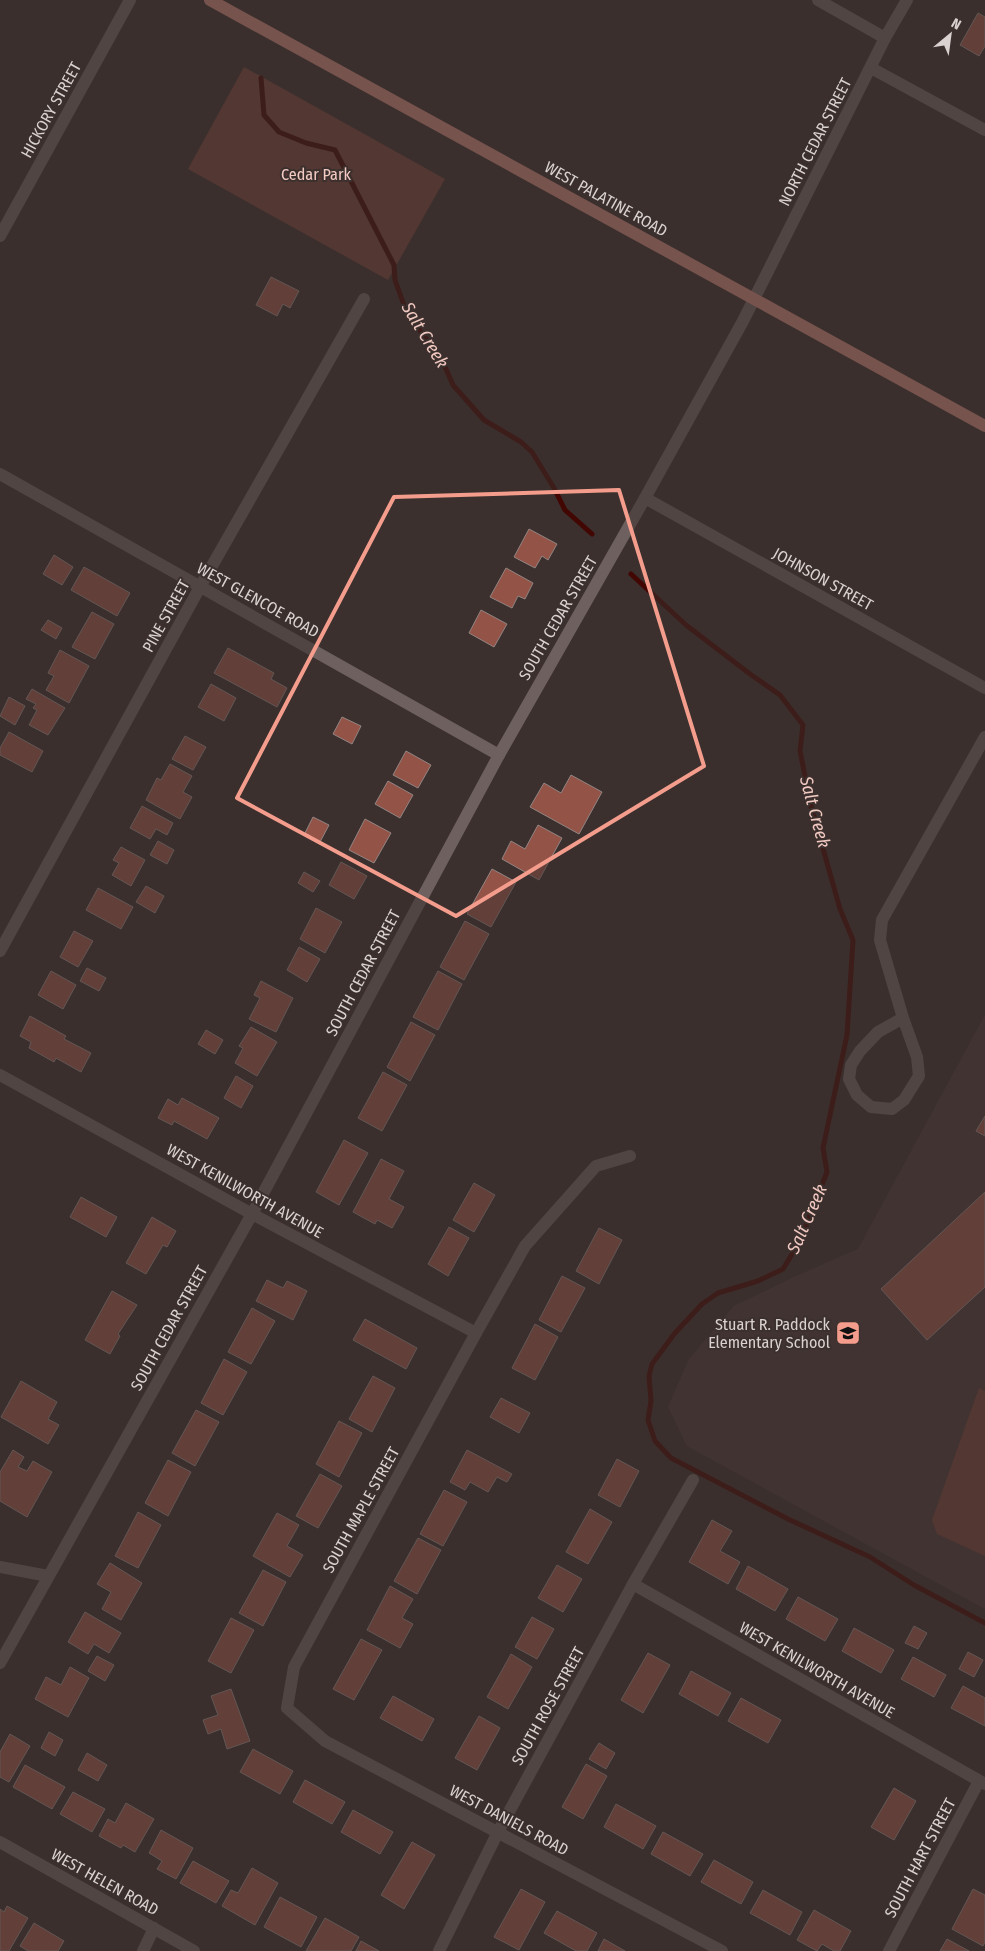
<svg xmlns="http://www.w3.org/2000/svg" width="985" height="1951" viewBox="0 0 985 1951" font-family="'Fira Sans Condensed',sans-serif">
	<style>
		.built { fill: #4b3936 }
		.green { fill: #704038 }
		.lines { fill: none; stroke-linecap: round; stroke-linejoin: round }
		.stream { stroke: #420702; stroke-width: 5 }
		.building { fill: #945347; stroke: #928583 }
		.minor { stroke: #6d605e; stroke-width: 12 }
		.major { stroke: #c27f73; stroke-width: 12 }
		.marked { fill: none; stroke: #f49d8d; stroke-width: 4; stroke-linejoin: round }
		.labels { text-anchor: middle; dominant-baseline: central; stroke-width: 4; stroke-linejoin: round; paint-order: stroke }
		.street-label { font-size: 16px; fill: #d9d2d1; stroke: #3b302e }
		.park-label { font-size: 16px; fill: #f4cbc3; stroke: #3b302e }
		.poi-label { font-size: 16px; fill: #d9d2d1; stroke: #3b302e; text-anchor: end }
		.water-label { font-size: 18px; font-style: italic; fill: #f2c9c1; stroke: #3b302e }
	</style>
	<rect width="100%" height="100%" fill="#3b302e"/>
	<!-- built -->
	<polygon class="built" points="985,1015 985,1609 687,1446 668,1407 689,1359 734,1306 794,1277 858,1249"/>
	<!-- green -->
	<g class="green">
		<polygon points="244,67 445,179 388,280 188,169"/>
		<polygon points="979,1388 985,1391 985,1556 937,1534 932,1520"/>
	</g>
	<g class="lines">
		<!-- stream -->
		<g class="stream">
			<polyline points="261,78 264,115 279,132 306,143 335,150 394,265 395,280 405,308 421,332 442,360 453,385 484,420 521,442 532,452 554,488 565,510 592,534"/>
			<polyline points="631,574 686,625 750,674 780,695 803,725 800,751 811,806 840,909 853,940 847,1035 823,1148 827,1172 800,1241 783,1269 758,1281 718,1293 702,1304 675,1333 652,1364 649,1376 651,1401 648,1420 655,1441 671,1458 788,1519 870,1557 914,1585 985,1623"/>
		</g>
	</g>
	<!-- building -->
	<g class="building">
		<polygon points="978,13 985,17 985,46 979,56 960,45"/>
		<polygon points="271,277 299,291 290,308 283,304 277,316 256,305"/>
		<polygon points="529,529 557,544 548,560 542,556 535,568 514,557"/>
		<polygon points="54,555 73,567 62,585 43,574"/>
		<polygon points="84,567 130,593 117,616 71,590"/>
		<polygon points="506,568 533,583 525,599 518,596 512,608 490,597"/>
		<polygon points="481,610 507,624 494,647 469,633"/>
		<polygon points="92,612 114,624 95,659 72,647"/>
		<polygon points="48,620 62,628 56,639 41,630"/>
		<polygon points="228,648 274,673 271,679 287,688 277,707 214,673"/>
		<polygon points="60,650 89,666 69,703 46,690 54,676 48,673"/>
		<polygon points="211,684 236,698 224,721 198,707"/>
		<polygon points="32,689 65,708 48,735 29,725 37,710 33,708 36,704 26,699"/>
		<polygon points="9,697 25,706 15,725 0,716"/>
		<polygon points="342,717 361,726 352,744 333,734"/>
		<polygon points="9,732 43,751 32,772 0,755 0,748"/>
		<polygon points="185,736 206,747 193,770 172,759"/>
		<polygon points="406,751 431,765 418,788 393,775"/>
		<polygon points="170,764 192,776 183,792 192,797 180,819 146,800 157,778 161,780"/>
		<polygon points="571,775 602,792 579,834 530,807 544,783 561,793"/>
		<polygon points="388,781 413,795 400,818 375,804"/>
		<polygon points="142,806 173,823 167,835 156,829 150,839 130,828"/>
		<polygon points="313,817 329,825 320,842 305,833"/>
		<polygon points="365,819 391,833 374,863 349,850"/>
		<polygon points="538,825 562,838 539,880 502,859 511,841 525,849"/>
		<polygon points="158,841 174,850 167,864 150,855"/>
		<polygon points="121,847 145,860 131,886 112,875 119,863 113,860"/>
		<polygon points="341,862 367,876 354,899 329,885"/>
		<polygon points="492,869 516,882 491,927 467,914"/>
		<polygon points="304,872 320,881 313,892 298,883"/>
		<polygon points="146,886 164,896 155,913 136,902"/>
		<polygon points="98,888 133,907 121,929 86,910"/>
		<polygon points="316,908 342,922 325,953 300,939"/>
		<polygon points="465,921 489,934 464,980 440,967"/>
		<polygon points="74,931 93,941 78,967 60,957"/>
		<polygon points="299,947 320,959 307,982 287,970"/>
		<polygon points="87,968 106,978 99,991 80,981"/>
		<polygon points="51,971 76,985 63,1009 38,995"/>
		<polygon points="438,971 462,984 438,1030 413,1017"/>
		<polygon points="261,981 293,998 276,1032 249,1019 260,998 254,995"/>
		<polygon points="30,1016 66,1036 64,1039 91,1053 81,1072 56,1058 54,1062 29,1048 31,1042 20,1036"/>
		<polygon points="411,1022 435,1035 410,1081 387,1067"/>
		<polygon points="251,1027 277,1042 257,1076 235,1063 243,1048 239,1046"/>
		<polygon points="206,1030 223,1040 215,1054 198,1044"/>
		<polygon points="383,1072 407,1085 382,1131 358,1118"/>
		<polygon points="236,1076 253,1086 241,1108 224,1098"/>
		<polygon points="182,1098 219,1118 207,1139 174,1121 172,1125 158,1118 168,1099 178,1105"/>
		<polygon points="985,1116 985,1136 976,1131"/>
		<polygon points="344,1140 368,1153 339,1205 316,1192"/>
		<polygon points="381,1159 404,1171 389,1199 404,1207 392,1228 377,1220 375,1224 353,1212"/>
		<polygon points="474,1183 495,1195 474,1232 453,1220"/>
		<polygon points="985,1192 985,1287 927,1340 881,1289"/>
		<polygon points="81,1197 117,1217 106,1237 70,1217"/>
		<polygon points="152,1217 176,1231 167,1247 163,1245 146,1274 126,1263"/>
		<polygon points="449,1227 469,1238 448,1276 428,1264"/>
		<polygon points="599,1228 622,1240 599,1284 576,1271"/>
		<polygon points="562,1276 585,1288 561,1332 539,1320"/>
		<polygon points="267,1280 283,1288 287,1281 307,1291 293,1320 256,1301"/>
		<polygon points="112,1291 137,1305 118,1334 120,1336 110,1354 85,1340"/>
		<polygon points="252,1308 275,1321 251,1364 228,1352"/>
		<polygon points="365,1319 417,1348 406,1369 353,1340"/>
		<polygon points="535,1324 558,1337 535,1380 512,1368"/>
		<polygon points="224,1359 247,1372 223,1415 201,1403"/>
		<polygon points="373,1376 395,1388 372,1432 349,1419"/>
		<polygon points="21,1381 57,1402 48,1419 59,1425 48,1444 1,1417"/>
		<polygon points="501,1398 530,1413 519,1433 490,1417"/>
		<polygon points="196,1410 219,1422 195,1466 172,1453"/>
		<polygon points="339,1421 362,1433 339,1477 316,1464"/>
		<polygon points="13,1450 24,1457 18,1467 27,1471 33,1461 52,1472 27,1517 0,1501 0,1472"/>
		<polygon points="467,1450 512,1474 507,1482 497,1477 488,1492 470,1482 465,1490 450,1482"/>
		<polygon points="617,1459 639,1471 620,1507 598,1495"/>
		<polygon points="168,1460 191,1472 168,1516 145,1503"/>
		<polygon points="320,1474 342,1486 318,1528 296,1516"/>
		<polygon points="444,1490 467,1502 443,1546 420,1534"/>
		<polygon points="590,1509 612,1522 588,1564 566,1552"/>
		<polygon points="138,1512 161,1525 138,1568 115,1556"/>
		<polygon points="277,1513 299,1525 287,1546 303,1555 290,1577 253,1556"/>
		<polygon points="712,1520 732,1531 720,1551 740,1562 728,1584 689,1562"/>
		<polygon points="418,1538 441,1550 417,1594 394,1581"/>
		<polygon points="110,1563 142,1583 121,1620 102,1609 111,1592 97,1584"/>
		<polygon points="557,1565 582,1579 563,1612 538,1598"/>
		<polygon points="748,1566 788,1589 775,1611 736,1589"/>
		<polygon points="263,1570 286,1582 263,1626 239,1613"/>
		<polygon points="390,1586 413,1599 402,1618 413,1624 400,1648 367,1630"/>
		<polygon points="798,1597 838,1619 825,1641 786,1619"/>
		<polygon points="85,1612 121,1633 109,1653 94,1644 88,1654 68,1642"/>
		<polygon points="532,1617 554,1629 537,1659 515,1647"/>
		<polygon points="231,1618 254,1630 231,1673 208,1661"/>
		<polygon points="914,1626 927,1633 918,1649 905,1643"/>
		<polygon points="854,1628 894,1650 881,1673 842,1651"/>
		<polygon points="361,1639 382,1650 354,1700 333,1689"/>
		<polygon points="968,1652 983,1660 974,1677 959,1669"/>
		<polygon points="648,1653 670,1665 643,1713 621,1700"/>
		<polygon points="511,1654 532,1667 508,1709 487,1697"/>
		<polygon points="97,1656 114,1665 105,1681 88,1671"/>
		<polygon points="913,1657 946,1675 934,1697 901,1679"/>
		<polygon points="70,1667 89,1678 68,1717 35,1699 46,1677 61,1685"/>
		<polygon points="691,1671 731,1693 718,1716 679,1694"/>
		<polygon points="963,1686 985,1698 985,1726 951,1708"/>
		<polygon points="231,1689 250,1741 227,1749 221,1729 208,1734 203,1720 218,1715 211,1696"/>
		<polygon points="393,1696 434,1719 422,1741 380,1718"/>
		<polygon points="741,1698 781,1720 768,1743 728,1721"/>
		<polygon points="479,1716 500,1728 477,1770 455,1758"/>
		<polygon points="49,1732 63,1740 55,1756 41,1748"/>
		<polygon points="10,1734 30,1746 9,1782 0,1777 0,1752"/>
		<polygon points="599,1743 615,1753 606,1769 589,1759"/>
		<polygon points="253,1749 293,1771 280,1794 240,1772"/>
		<polygon points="87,1753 107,1765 98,1781 78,1770"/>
		<polygon points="586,1764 607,1776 583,1819 562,1807"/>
		<polygon points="25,1765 65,1787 52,1809 13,1787"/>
		<polygon points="305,1780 345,1802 332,1824 293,1802"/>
		<polygon points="894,1788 916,1801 894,1840 871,1827"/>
		<polygon points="73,1792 105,1809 92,1832 60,1814"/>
		<polygon points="126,1803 154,1819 135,1852 123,1845 121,1848 99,1836 108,1819 115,1823"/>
		<polygon points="616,1804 656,1826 643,1849 604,1827"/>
		<polygon points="353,1810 393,1832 380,1854 341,1832"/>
		<polygon points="161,1830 193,1848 176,1879 157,1869 162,1861 149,1853"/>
		<polygon points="663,1832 703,1854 690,1876 651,1854"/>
		<polygon points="412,1842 435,1855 404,1909 381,1895"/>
		<polygon points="714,1860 753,1882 741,1904 701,1882"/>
		<polygon points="193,1861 229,1881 216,1903 180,1883"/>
		<polygon points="252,1868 278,1883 255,1925 222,1906 231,1890 238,1893"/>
		<polygon points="521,1889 545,1902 519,1950 494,1937"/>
		<polygon points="973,1889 985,1895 985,1942 983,1946 952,1929"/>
		<polygon points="763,1890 802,1912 790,1935 750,1913"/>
		<polygon points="280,1897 317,1917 301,1947 264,1927"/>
		<polygon points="7,1906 28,1918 9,1951 0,1951 0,1909 4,1912"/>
		<polygon points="814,1910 851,1931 840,1951 834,1951 822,1944 817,1951 797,1940"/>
		<polygon points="557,1911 597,1933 587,1951 576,1951 544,1933"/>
		<polygon points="325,1918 359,1937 351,1951 306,1951"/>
		<polygon points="34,1923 64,1941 58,1951 28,1951 20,1946"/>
		<polygon points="604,1939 625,1951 598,1951"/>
		<polygon points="947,1939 969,1951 940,1951"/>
		<polygon points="361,1941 379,1951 356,1951"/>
	</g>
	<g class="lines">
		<!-- minor -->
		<g class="minor">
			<polyline points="818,0 885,38"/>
			<polyline points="871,68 985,130"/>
			<polyline points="0,236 130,0"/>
			<polyline points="0,474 499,755"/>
			<polyline points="645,498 985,688"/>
			<polyline points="0,951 200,587 364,299"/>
			<polyline points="903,1018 878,1032 860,1051 851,1065 849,1079 857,1095 871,1107 892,1109 904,1100 919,1076 917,1057 903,1018 880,940 882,920 985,737"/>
			<polyline points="0,1075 252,1214 476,1333"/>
			<polyline points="630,1156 596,1166 525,1246 476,1333 294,1667 287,1708 325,1741 722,1951"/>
			<polyline points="0,1567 48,1576"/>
			<polyline points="633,1584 985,1784"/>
			<polyline points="0,1663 252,1214 499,755 645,498 743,321 885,38 907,0"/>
			<polyline points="0,1842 194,1951"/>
			<polyline points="143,1951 154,1928"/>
			<polyline points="439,1951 498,1832 633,1584 693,1480"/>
			<polyline points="889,1951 979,1781"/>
		</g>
		<!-- major -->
		<polyline class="major" points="210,0 985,426"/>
	</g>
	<!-- marked area -->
	<path d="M0 0H985V1951H0ZM619,490l85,276 -248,150 -219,-118 157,-301z" fill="#3b302e" fill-opacity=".55" fill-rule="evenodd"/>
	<path class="marked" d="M619,490l85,276 -248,150 -219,-118 157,-301z"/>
	<!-- icons -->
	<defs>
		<symbol id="school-square" viewBox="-11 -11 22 22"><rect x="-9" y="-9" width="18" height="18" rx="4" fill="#f49d8d" stroke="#3b302e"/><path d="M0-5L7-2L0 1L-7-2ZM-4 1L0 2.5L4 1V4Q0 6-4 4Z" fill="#111"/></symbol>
	</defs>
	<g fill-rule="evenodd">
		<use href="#school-square" x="834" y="1319" width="28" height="28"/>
	</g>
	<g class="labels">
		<!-- street labels -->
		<g class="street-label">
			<text transform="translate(51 110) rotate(-61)">HICKORY STREET</text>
			<text transform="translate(815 142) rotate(-63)">NORTH CEDAR STREET</text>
			<text transform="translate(606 199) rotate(29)">WEST PALATINE ROAD</text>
			<text transform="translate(823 579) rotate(29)">JOHNSON STREET</text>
			<text transform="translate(258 600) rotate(29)">WEST GLENCOE ROAD</text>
			<text transform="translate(166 616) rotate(-61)">PINE STREET</text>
			<text transform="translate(558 618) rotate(-60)">SOUTH CEDAR STREET</text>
			<text transform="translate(363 973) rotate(-62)">SOUTH CEDAR STREET</text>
			<text transform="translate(245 1191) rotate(29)">WEST KENILWORTH AVENUE</text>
			<text transform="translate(169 1328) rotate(-61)">SOUTH CEDAR STREET</text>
			<text transform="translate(361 1510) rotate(-61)">SOUTH MAPLE STREET</text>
			<text transform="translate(817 1670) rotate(30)">WEST KENILWORTH AVENUE</text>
			<text transform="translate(548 1706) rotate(-61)">SOUTH ROSE STREET</text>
			<text transform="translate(509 1820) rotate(28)">WEST DANIELS ROAD</text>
			<text transform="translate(920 1858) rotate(-62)">SOUTH HART STREET</text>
			<text transform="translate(105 1882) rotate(29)">WEST HELEN ROAD</text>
		</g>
		<!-- park labels -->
		<g class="park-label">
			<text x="316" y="174">Cedar Park</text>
		</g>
		<!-- poi labels -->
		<g class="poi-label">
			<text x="830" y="1324">Stuart R. Paddock<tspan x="830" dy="18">Elementary School</tspan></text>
		</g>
		<!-- water labels -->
		<g class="water-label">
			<text transform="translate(425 335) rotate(59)">Salt Creek</text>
			<text transform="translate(815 812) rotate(75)">Salt Creek</text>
			<text transform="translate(807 1219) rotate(-66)">Salt Creek</text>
		</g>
	</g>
	<!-- north arrow -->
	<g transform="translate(950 35) rotate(29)" stroke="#3b302e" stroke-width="4" paint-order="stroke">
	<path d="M0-4L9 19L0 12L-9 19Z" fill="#d9d2d1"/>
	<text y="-8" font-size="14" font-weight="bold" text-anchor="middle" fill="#d9d2d1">N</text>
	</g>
</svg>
